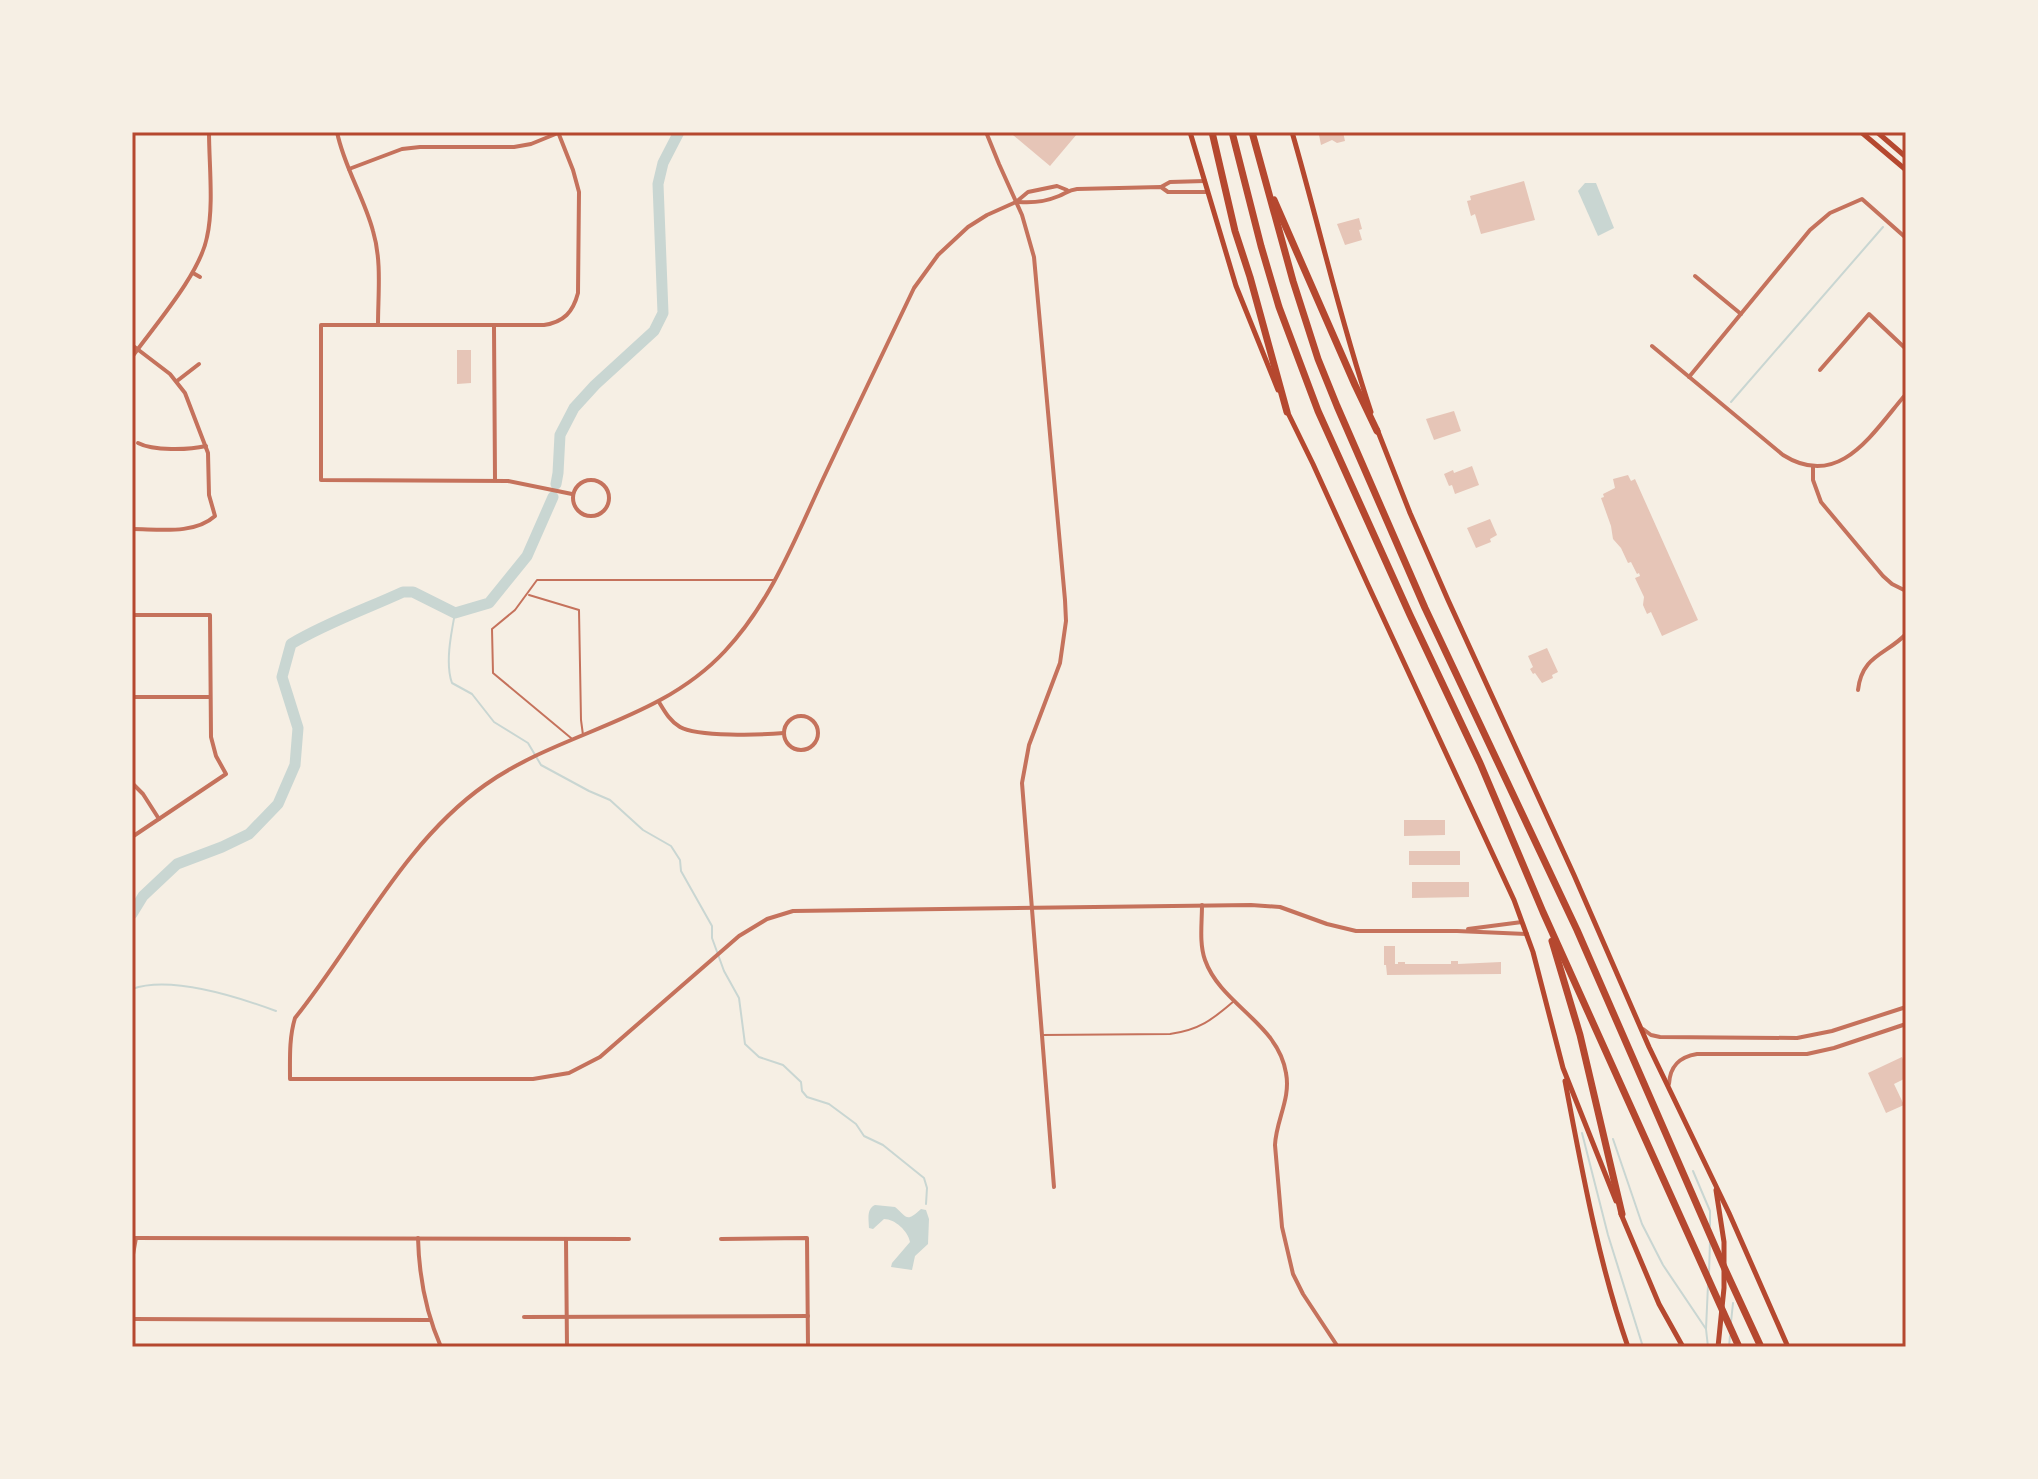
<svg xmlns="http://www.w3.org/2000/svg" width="2038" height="1479" viewBox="0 0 2038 1479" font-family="'Archivo Narrow',sans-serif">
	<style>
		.water { fill: #c9d6d2 }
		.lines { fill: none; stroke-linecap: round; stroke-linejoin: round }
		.stream { stroke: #c9d6d2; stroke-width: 2 }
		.river { stroke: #c9d6d2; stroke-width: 11 }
		.building { fill: #e6c5b7 }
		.service { stroke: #c5725c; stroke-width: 2 }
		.minor { stroke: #c5725c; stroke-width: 4 }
		.secondary { stroke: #b5482f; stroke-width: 5 }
		.motorway { stroke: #b5482f; stroke-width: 7 }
		.neatline { fill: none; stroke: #b5482f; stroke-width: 3 }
	</style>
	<rect width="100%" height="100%" fill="#f6efe4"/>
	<!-- water -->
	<g class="water">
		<polygon points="1585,183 1596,183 1614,228 1598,236 1578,191"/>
		<path d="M875,1205l20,2c12,10 11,16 26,2l5,1 3,9 -1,25 -13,12 -3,14 -21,-3 1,-4 18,-21c-2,-11 -15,-23 -26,-23l-11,10 -4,-1c0,-8 -3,-19 6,-23z"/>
	</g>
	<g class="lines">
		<!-- stream -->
		<g class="stream">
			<polyline points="1731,402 1883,227"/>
			<path d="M455,613c-4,21 -10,51 -3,70l20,11 22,28 34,21 13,22 48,26 21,9 33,30 28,16 9,14 1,11 31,55v12l12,33 15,27 6,46 14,13 24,8 18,17 1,9 5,6 22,7 27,20 8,12 19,9 41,33 3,10 -1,16"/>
			<path d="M132,989c39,-14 106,8 144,22"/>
			<polyline points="1582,1133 1608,1235 1643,1347"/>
			<polyline points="1613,1139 1642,1224 1663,1265 1706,1329"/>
			<polyline points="1693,1171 1710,1211 1710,1226"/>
			<polyline points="1709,1274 1710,1241"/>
			<polyline points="1731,1322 1733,1303"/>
			<polyline points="1708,1347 1706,1329 1708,1285"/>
			<polyline points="1729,1347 1730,1336"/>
		</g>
		<!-- river -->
		<g class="river">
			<polyline points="556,484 558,473 560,435 574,408 595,385 654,331 663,313 658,184 663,163 679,132"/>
			<path d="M132,914l11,-18 34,-32 45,-17 27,-13 29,-30 17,-39 3,-37 -16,-51 9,-33c35,-21 75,-35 112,-52h10l42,21 34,-10 38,-47 26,-59"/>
		</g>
	</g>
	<!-- building -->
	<g class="building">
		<polygon points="1016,132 1074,132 1077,134 1050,166 1013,135"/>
		<polygon points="1343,132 1345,141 1337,143 1332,140 1321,145 1319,135 1332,132"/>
		<polygon points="1524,181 1535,220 1481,234 1475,214 1471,216 1467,201 1471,200 1470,196"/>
		<polygon points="1359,218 1362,229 1359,230 1362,240 1345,245 1337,224"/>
		<polygon points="457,350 471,350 471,383 457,384"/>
		<polygon points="1454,411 1461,431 1434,440 1426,419"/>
		<polygon points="1472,466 1479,485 1455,494 1452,485 1449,486 1444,474 1453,470 1454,473"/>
		<polygon points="1628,475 1631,481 1635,479 1698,620 1662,636 1651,612 1647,614 1643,605 1644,597 1635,578 1640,576 1639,573 1637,574 1631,562 1628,563 1621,548 1613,539 1611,526 1601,498 1604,497 1603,494 1615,488 1613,479"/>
		<polygon points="1490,519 1497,535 1490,539 1491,542 1476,548 1467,528"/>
		<polygon points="1547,648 1558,672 1552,675 1553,678 1542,683 1535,673 1533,674 1530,669 1533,667 1528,656"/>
		<polygon points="1404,820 1445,820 1445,835 1404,836"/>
		<rect x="1409" y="851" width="51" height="14"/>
		<polygon points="1412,882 1469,882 1469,897 1412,898"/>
		<polygon points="1384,946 1395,946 1395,964 1398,964 1398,962 1405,962 1405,964 1451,964 1451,961 1458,961 1458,964 1501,962 1501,974 1387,975 1386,965 1384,965"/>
		<polygon points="1902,1057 1906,1066 1906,1078 1894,1084 1904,1105 1886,1113 1868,1073"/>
	</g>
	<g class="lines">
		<!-- service -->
		<g class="service">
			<polyline points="529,595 579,610 581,720 583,735"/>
			<polyline points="571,738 493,673 492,629 515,610 537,580 774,580"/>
			<path d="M1042,1035l128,-1c29,-4 42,-14 64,-33"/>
		</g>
		<!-- minor -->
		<g class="minor">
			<path d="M337,132c7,35 27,65 36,99 9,30 5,63 5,94"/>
			<path d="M558,132l15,38 6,22 -1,101c-5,19 -14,29 -34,32h-223v155l187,1 64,13"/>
			<polyline points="986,132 999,164 1022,215 1034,257 1065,600 1066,621 1060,663 1029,745 1022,783 1054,1187"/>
			<polyline points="349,169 402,149 420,147 514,147 531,144 558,133"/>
			<polyline points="1161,187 1170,182 1205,181"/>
			<path d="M1067,190l-10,-4 -29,6 -12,10 -29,13 -19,12 -30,28 -24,33c-30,63 -61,127 -91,191 -28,60 -52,123 -98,172 -66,71 -164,80 -240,134 -81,57 -129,157 -190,233 -6,20 -5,40 -5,61h243l36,-6 31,-16 139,-121 28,-17 26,-8 458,-6 29,2 47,17 29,7h101l70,3"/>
			<path d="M1019,202c12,1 28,-1 40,-6 7,-3 10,-6 18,-7l84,-2 7,5h39"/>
			<polyline points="193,273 200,277"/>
			<polyline points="1695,276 1741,314"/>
			<polyline points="494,327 495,480"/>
			<path d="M132,345l38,29 15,19 23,60 1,42 6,21c-21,19 -57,13 -83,13"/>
			<path d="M1652,346l131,109c57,36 90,-23 123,-61"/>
			<path d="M132,357c23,-32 68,-83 75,-120 7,-31 2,-73 2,-105"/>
			<polyline points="1820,370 1869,314 1906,349"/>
			<polyline points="1689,377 1810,230 1830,213 1862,199 1906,238"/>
			<polyline points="177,381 199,364"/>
			<path d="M138,443c15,8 51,7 68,3"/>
			<polyline points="1813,466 1813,480 1821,502 1883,576 1892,584 1906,591"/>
			<circle cx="591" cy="498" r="18"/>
			<polyline points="132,615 210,615 211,737 216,756 226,774 132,837"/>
			<path d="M1858,690c4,-35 28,-35 48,-56"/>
			<polyline points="132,697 210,697"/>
			<path d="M659,702c6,10 11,19 21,25 17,10 82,8 104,6"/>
			<circle cx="801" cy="733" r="17"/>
			<polyline points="132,783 143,794 159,819"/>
			<path d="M1202,905c0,18 -3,38 3,55 16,45 73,63 81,113 5,26 -10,47 -11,72l7,82 11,47 10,20 35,53"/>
			<polyline points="1468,929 1522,922"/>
			<polyline points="1643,1029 1651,1035 1660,1037 1797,1038 1832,1031 1906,1007"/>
			<path d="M1669,1084c1,-18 10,-27 28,-30h110l27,-6 72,-24"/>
			<polyline points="132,1238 629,1239"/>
			<path d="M418,1238c1,38 8,75 23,109"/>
			<polyline points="566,1239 567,1347"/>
			<polyline points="721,1239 807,1238 808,1347"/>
			<polyline points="132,1260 136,1238"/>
			<polyline points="524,1317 808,1316"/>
			<polyline points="132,1319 430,1320"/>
		</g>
		<!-- secondary -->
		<g class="secondary">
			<polyline points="1190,132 1236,286 1278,390"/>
			<path d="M1292,132c27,93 48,188 79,280"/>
			<polyline points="1861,132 1906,170"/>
			<polyline points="1877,132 1906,157"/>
			<polyline points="1287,411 1313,464 1368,585 1514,900 1533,952 1563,1068 1616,1201"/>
			<polyline points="1377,429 1410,513 1448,600 1574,875 1649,1047 1729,1213 1788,1347"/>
			<path d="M1565,1081c17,89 33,180 63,266"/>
			<polyline points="1716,1190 1724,1242 1724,1288 1718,1347"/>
			<polyline points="1621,1214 1659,1304 1683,1347"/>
		</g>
		<!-- motorway -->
		<g class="motorway">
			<polyline points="1212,132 1235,231 1250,277 1287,412"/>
			<polyline points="1232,132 1261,246 1279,307 1318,411 1410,615 1480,763 1543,912 1739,1347"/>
			<polyline points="1252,132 1293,281 1318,359 1337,406 1425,608 1577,930 1724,1267 1761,1347"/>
			<polyline points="1274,200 1355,385 1377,431"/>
			<polyline points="1552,941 1580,1035 1622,1214"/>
		</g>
	</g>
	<!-- border -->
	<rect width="2038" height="1479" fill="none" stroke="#f6efe4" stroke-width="268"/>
	<rect x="134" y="134" width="1770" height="1211" class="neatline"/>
</svg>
